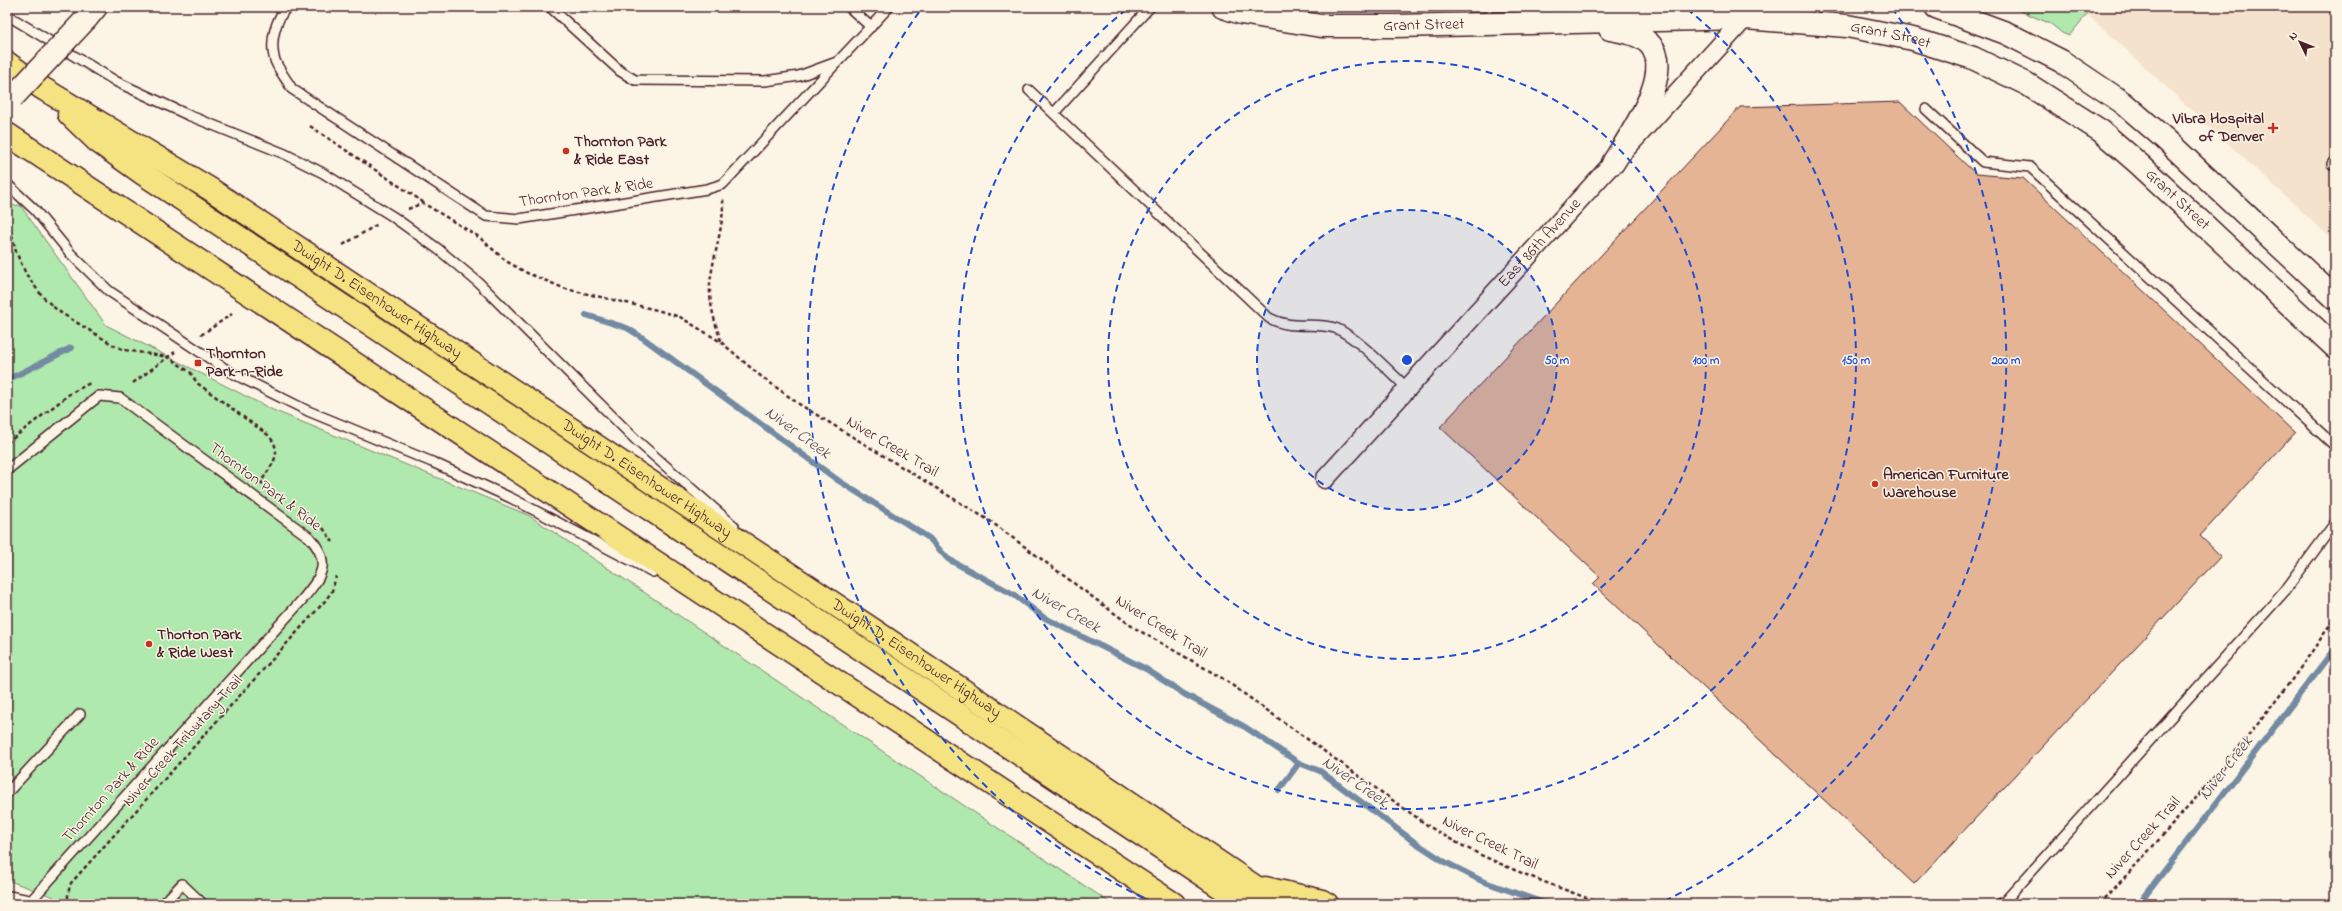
<svg xmlns="http://www.w3.org/2000/svg" width="2342" height="911" viewBox="0 0 2342 911" font-family="'Indie Flower',sans-serif">
	<style>
		.built { fill: #f5e2cd }
		.green { fill: #b0e9ad; stroke: #7d846c }
		.lines { fill: none; stroke-linecap: round; stroke-linejoin: round }
		.stream { stroke: #738aa2; stroke-width: 6 }
		.building { fill: #e4b495; stroke: #4a1f2b }
		.service-casing { stroke: #4a1f2b; stroke-width: 12 }
		.minor-casing { stroke: #4a1f2b; stroke-width: 21 }
		.tertiary-casing { stroke: #4a1f2b; stroke-width: 25 }
		.secondary-casing { stroke: #4a1f2b; stroke-width: 25 }
		.motorway-casing { stroke: #4a1f2b; stroke-width: 25 }
		.path { stroke: #4a1f2b; stroke-width: 2.5; stroke-dasharray: 4 3; stroke-linecap: butt }
		.service { stroke: #fcf5e5; stroke-width: 9 }
		.minor { stroke: #fcf5e5; stroke-width: 18 }
		.tertiary { stroke: #fcf5e5; stroke-width: 22 }
		.secondary { stroke: #fcf5e5; stroke-width: 22 }
		.motorway { stroke: #f5e382; stroke-width: 22 }
		.secondary-bridge-casing { stroke: #4a1f2b; stroke-width: 25; stroke-linecap: butt }
		.secondary-bridge { stroke: #fcf5e5; stroke-width: 22 }
		.ring { fill: none; stroke: #1d4ed8; stroke-width: 2; stroke-dasharray: 7 5 }
		.poi-dot { fill: #c8321e; stroke: #fcf5e5; stroke-width: 1.5 }
		.labels { text-anchor: middle; dominant-baseline: central; stroke-width: 3; stroke-linejoin: round; paint-order: stroke }
		.street-label { font-size: 16px; fill: #4a1f2b; stroke: #fcf5e5 }
		.poi-label { font-size: 16px; font-weight: bold; fill: #4a1f2b; stroke: #fcf5e5; text-anchor: start }
		.water-label { font-size: 17px; font-style: italic; fill: #5b4c5c; stroke: #fcf5e5 }
		.centre { fill: #1d4ed8; stroke: #fcf5e5; stroke-width: 2 }
		.ring-label { font-size: 12px; text-anchor: middle; font-weight: bold; fill: #1d4ed8; stroke: #fcf5e5; stroke-width: 3; stroke-linejoin: round; paint-order: stroke }
	</style>
	<rect width="100%" height="100%" fill="#fcf5e5"/>
	<filter id="ink" filterUnits="userSpaceOnUse"><feTurbulence type="fractalNoise" baseFrequency=".025" numOctaves="2"/><feDisplacementMap in="SourceGraphic" scale="8" xChannelSelector="R" yChannelSelector="G"/><feConvolveMatrix kernelMatrix="1 2 1 2 8 2 1 2 1" color-interpolation-filters="sRGB"/></filter>
	<g filter="url(#ink)">
		<!-- built -->
		<polygon class="built" points="2093,7 2335,7 2335,242 2087,14"/>
		<!-- green -->
		<g class="green">
			<polygon points="2011,7 2093,7 2069,36 2062,33 2051,24"/>
			<polygon points="20,205 106,325 273,410 528,515 1112,904 47,904 54,897 7,880 7,206"/>
		</g>
		<g class="lines">
			<!-- stream -->
			<g class="stream">
				<polyline points="586,315 627,328 643,338 839,481 929,538 948,559 1013,594 1043,617 1146,669 1184,694 1245,727 1299,763 1320,771 1413,841 1445,862 1482,881 1547,904"/>
				<polyline points="7,380 71,348"/>
				<polyline points="1279,790 1299,763"/>
				<polyline points="2139,904 2335,648"/>
			</g>
		</g>
		<!-- building -->
		<polygon class="building" points="1900,102 1976,174 2023,178 2295,433 2200,536 2221,556 1914,884 1593,584 1600,577 1440,427 1740,107"/>
		<g class="lines">
			<defs>
				<g id="service">
					<path d="M287,7c-11,12 -17,33 -13,50 2,10 13,23 18,32l194,127 33,3 188,-30 16,-5 166,-177"/>
					<polyline points="550,7 620,71 635,80 765,81 799,76 837,62"/>
					<polyline points="849,7 871,27"/>
					<polyline points="7,15 117,82 188,115 285,154 323,173 392,216 438,249 479,283 636,440 734,526"/>
					<path d="M1029,90l240,228c25,13 43,3 66,10 21,8 55,44 73,61"/>
					<polyline points="1926,109 1983,162 2030,167 2335,446"/>
					<polyline points="1054,113 1150,7"/>
					<polyline points="2332,164 2335,160"/>
					<polyline points="7,184 35,210 71,254 109,291 230,372 308,411 432,462 511,498 653,572"/>
					<path d="M7,470l92,-74 21,2 189,139c24,25 12,40 -7,63l-274,304"/>
					<polyline points="7,793 80,714"/>
					<polyline points="163,904 182,884 203,904"/>
					<polyline points="2000,904 2005,901 2284,592 2335,523"/>
				</g>
				<g id="minor">
					<path id="s1" d="M1325,479l420,-461"/>
					<polyline points="7,900 27,904"/>
				</g>
				<g id="tertiary">
					<path id="s2" d="M1223,7l18,6 80,13h74l350,-8 102,8 66,13 60,19 54,26 74,47 38,33 196,183"/>
					<polyline points="1936,7 2006,33 2061,61 2122,102 2165,139 2335,298"/>
					<path d="M1610,29c11,2 25,4 35,11 36,25 -16,97 -32,123"/>
				</g>
				<polyline id="secondary" points="86,19 96,7"/>
				<g id="motorway">
					<path id="s3" d="M7,63l35,25 168,101 665,442 406,273"/>
					<polyline points="69,114 97,141 142,173 1246,904"/>
					<polyline points="7,134 1174,904"/>
					<polyline points="1265,888 1322,901 1327,904"/>
				</g>
			</defs>
			<!-- service casing -->
			<use href="#service" class="service-casing"/>
			<!-- minor casing -->
			<use href="#minor" class="minor-casing"/>
			<!-- tertiary casing -->
			<use href="#tertiary" class="tertiary-casing"/>
			<!-- secondary casing -->
			<use href="#secondary" class="secondary-casing"/>
			<!-- motorway casing -->
			<use href="#motorway" class="motorway-casing"/>
			<!-- path -->
			<g class="path">
				<polyline points="310,126 423,202"/>
				<path d="M408,209l15,-6 56,34 27,24 21,12 39,16 91,21 23,7 41,25 37,32 41,30 191,117 143,106 89,51 208,149c54,34 114,55 173,77"/>
				<polyline points="7,215 16,252 26,274 42,296 58,311 115,346 125,350 168,357 175,352"/>
				<polyline points="343,245 378,224"/>
				<polyline points="201,335 232,314"/>
				<path d="M721,341c-6,-18 -12,-37 -11,-57 3,-29 14,-56 13,-85"/>
				<path d="M133,383l35,-26 22,15 7,11 71,52c17,18 3,30 -7,47l2,2"/>
				<polyline points="7,443 71,393 90,383"/>
				<polyline points="323,528 333,542"/>
				<polyline points="65,904 68,901 68,893 71,883 325,601 332,591 336,576"/>
				<path d="M2100,904c84,-91 168,-183 235,-287"/>
			</g>
			<!-- service -->
			<use href="#service" class="service"/>
			<!-- minor -->
			<use href="#minor" class="minor"/>
			<!-- tertiary -->
			<use href="#tertiary" class="tertiary"/>
			<!-- secondary -->
			<use href="#secondary" class="secondary"/>
			<!-- motorway -->
			<use href="#motorway" class="motorway"/>
			<defs>
				<polyline id="secondary-bridge" points="12,98 86,19"/>
			</defs>
			<!-- secondary-bridge casing -->
			<use href="#secondary-bridge" class="secondary-bridge-casing"/>
			<!-- secondary-bridge -->
			<use href="#secondary-bridge" class="secondary-bridge"/>
		</g>
	</g>
	<!-- distance rings -->
	<circle cx="1407" cy="360" r="150" fill="#1d4ed8" fill-opacity=".12"/>
	<g class="ring">
		<circle cx="1407" cy="360" r="150"/>
		<circle cx="1407" cy="360" r="299"/>
		<path d="M1687 9A449 449 0 1 1 1127 9"/>
		<path d="M1154 903A599 599 0 0 1 922 8M1892 8A599 599 0 0 1 1660 903"/>
	</g>
	<!-- markers -->
	<g class="poi-dot">
		<path d="M2271 122h4v4h4v4h-4v4h-4v-4h-4v-4h4z"/>
		<circle cx="566" cy="151" r="4"/>
		<rect x="194" y="359" width="8" height="8" rx="2"/>
		<circle cx="1875" cy="484" r="4"/>
		<circle cx="149" cy="644" r="4"/>
	</g>
	<g class="labels">
		<!-- street labels -->
		<g class="street-label">
			<text stroke="none"><textPath href="#s2" startOffset="203">Grant Street</textPath></text>
			<text stroke="none"><textPath href="#s2" startOffset="671">Grant Street</textPath></text>
			<text transform="translate(586 193) rotate(-8)">Thornton Park &amp; Ride</text>
			<text stroke="none"><textPath href="#s2" startOffset="1007">Grant Street</textPath></text>
			<text stroke="none"><textPath href="#s1" startOffset="319">East 86th Avenue</textPath></text>
			<text stroke="none"><textPath href="#s3" startOffset="439">Dwight D. Eisenhower Highway</textPath></text>
			<text transform="translate(892 447) rotate(31)">Niver Creek Trail</text>
			<text stroke="none"><textPath href="#s3" startOffset="763">Dwight D. Eisenhower Highway</textPath></text>
			<text transform="translate(265 487) rotate(37)">Thornton Park &amp; Ride</text>
			<text transform="translate(1161 627) rotate(32)">Niver Creek Trail</text>
			<text stroke="none"><textPath href="#s3" startOffset="1087">Dwight D. Eisenhower Highway</textPath></text>
			<text transform="translate(183 741) rotate(-48)">Niver Creek Tributary Trail</text>
			<text transform="translate(111 790) rotate(-48)">Thornton Park &amp; Ride</text>
			<text transform="translate(2143 838) rotate(-48)">Niver Creek Trail</text>
			<text transform="translate(1490 843) rotate(26)">Niver Creek Trail</text>
		</g>
		<!-- poi labels -->
		<g class="poi-label">
			<text x="2264" y="119" text-anchor="end">Vibra Hospital<tspan x="2264" dy="18">of Denver</tspan></text>
			<text x="574" y="142">Thornton Park<tspan x="574" dy="18">&amp; Ride East</tspan></text>
			<text x="206" y="354">Thornton<tspan x="206" dy="18">Park-n-Ride</tspan></text>
			<text x="1883" y="475">American Furniture<tspan x="1883" dy="18">Warehouse</tspan></text>
			<text x="157" y="635">Thorton Park<tspan x="157" dy="18">&amp; Ride West</tspan></text>
		</g>
		<!-- water labels -->
		<g class="water-label">
			<text transform="translate(798 433) rotate(36)">Niver Creek</text>
			<text transform="translate(1066 610) rotate(30)">Niver Creek</text>
			<text transform="translate(2226 768) rotate(-52)">Niver Creek</text>
			<text transform="translate(1355 782) rotate(35)">Niver Creek</text>
		</g>
	</g>
	<circle cx="1407" cy="360" r="6" class="centre"/>
	<g class="ring-label">
		<text x="1557" y="364">50 m</text>
		<text x="1706" y="364">100 m</text>
		<text x="1856" y="364">150 m</text>
		<text x="2006" y="364">200 m</text>
	</g>
	<!-- margin -->
	<rect width="2342" height="911" fill="none" stroke="#fcf5e5" stroke-width="24"/>
	<rect x="12" y="12" width="2318" height="887" fill="none" stroke="#4a1f2b" stroke-width="1.5" filter="url(#ink)"/>
	<!-- north arrow -->
	<g transform="translate(2300 42) rotate(313)" stroke="#fcf5e5" stroke-width="3" paint-order="stroke">
	<path d="M0-3L7 15L0 10L-7 15Z" fill="#4a1f2b"/>
	<text y="-6" font-size="11" font-weight="bold" text-anchor="middle" fill="#4a1f2b">N</text>
	</g>
</svg>
